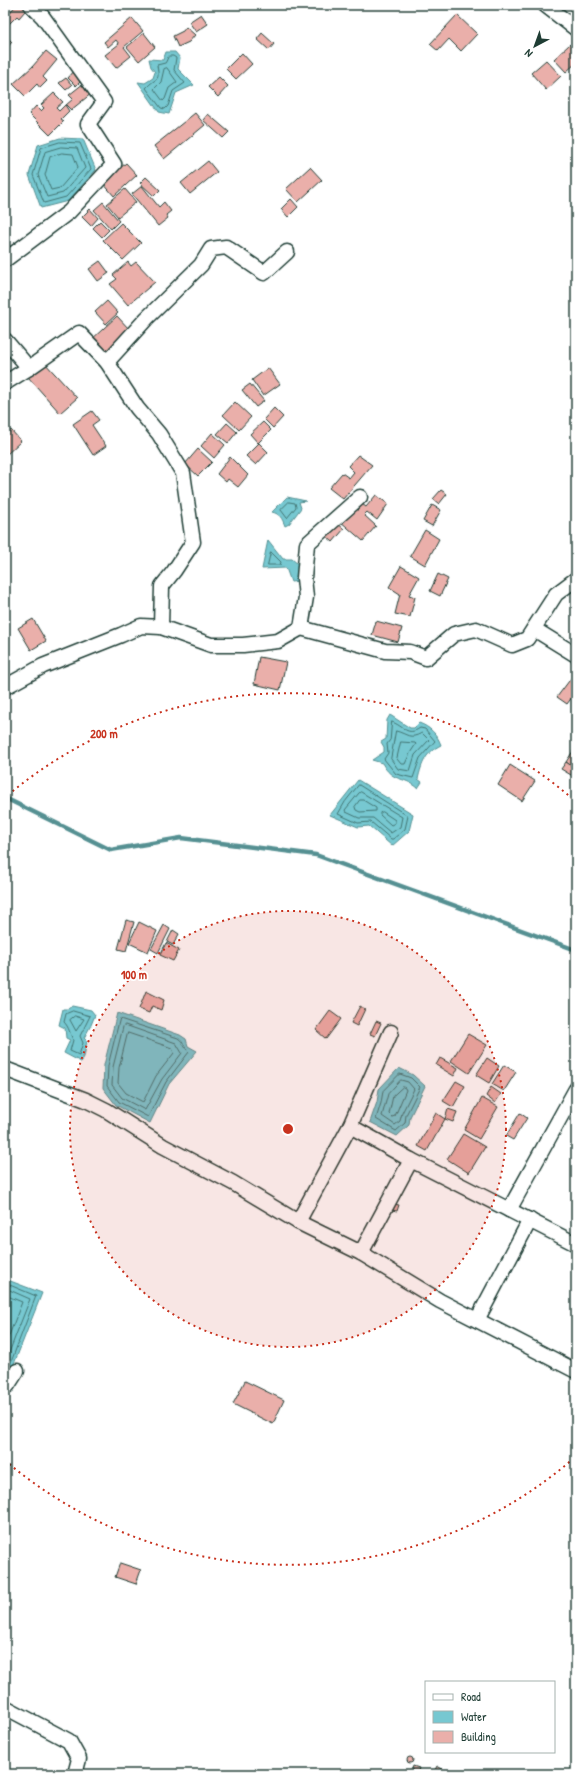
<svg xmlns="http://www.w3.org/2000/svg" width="581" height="1779" viewBox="0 0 581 1779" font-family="'Patrick Hand',sans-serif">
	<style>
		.water { fill: #77c8d1; stroke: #549092 }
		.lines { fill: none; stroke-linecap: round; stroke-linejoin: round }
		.shore { stroke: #427573; stroke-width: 1 }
		.stream { stroke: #549092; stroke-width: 4.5 }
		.building { fill: #eaafaa; stroke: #1f3d34 }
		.minor-casing { stroke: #1f3d34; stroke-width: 17 }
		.minor { stroke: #fff; stroke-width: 14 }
		.ring { fill: none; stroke: #c8321e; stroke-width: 2; stroke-dasharray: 2 4 }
		.centre { fill: #c8321e; stroke: #fff; stroke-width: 2 }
		.ring-label { font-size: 12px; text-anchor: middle; font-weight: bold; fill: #c8321e; stroke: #fff; stroke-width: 3.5; stroke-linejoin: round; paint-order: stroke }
	</style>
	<rect width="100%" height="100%" fill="#fff"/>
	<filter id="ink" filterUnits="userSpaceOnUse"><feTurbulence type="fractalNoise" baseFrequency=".025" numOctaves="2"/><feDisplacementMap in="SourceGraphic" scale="8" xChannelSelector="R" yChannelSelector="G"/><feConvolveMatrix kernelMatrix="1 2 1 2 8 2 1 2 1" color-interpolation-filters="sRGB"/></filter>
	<g filter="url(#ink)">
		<!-- water -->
		<g class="water">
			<polygon points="166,52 175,52 180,58 178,69 194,85 176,93 169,114 159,112 138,82 145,83 153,78 155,72 151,67 149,59 163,60"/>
			<polygon points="60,138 83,139 96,170 68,201 41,208 29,175 38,145"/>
			<path d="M287,497l19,4 -7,1 2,6 -12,16 -4,2c-3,-8 -5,-12 -13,-14z"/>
			<polygon points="268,540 283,559 292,559 299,565 299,581 291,582 286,568 262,569"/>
			<path d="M390,715l20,13h4l5,-5c11,4 18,11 22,22 -16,8 -19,18 -23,34l4,3 -4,6c-16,-13 -25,-5 -36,-25l-10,-3 12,-8v-5l-3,-5 5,-3 1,-19z"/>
			<polygon points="358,780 413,814 409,831 392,846 369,826 358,827 330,815"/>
			<polygon points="72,1006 91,1010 95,1015 91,1025 84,1038 87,1041 84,1057 81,1062 64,1053 70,1040 66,1038 65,1028 59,1025 63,1009 68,1009"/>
			<polygon points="117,1013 180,1035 186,1039 188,1046 197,1051 169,1084 150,1123 116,1105 103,1088 104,1065"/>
			<polygon points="399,1068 413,1075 425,1086 410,1117 409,1125 397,1136 370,1122 377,1102 379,1089"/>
			<polygon points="5,1279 42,1293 10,1374 5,1376"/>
		</g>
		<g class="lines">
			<!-- shore -->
			<g class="shore">
				<path d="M169,56h4l3,2 -2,12 11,13 -12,8 -5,15 -3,3 -4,-1 -15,-20c11,-12 14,-5 11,-23l8,-2z"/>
				<polygon points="167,68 177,82 169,88 165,99 163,101 154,89 161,82 164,69"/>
				<polygon points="60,142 80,143 91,169 66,197 44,203 33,175 41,148"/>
				<polygon points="61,147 77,148 85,168 63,193 47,197 38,175 45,152"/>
				<polygon points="62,153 73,154 78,167 60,188 51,190 45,175 50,157"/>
				<polygon points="289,502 295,503 296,507 287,518 281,510"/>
				<polygon points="271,552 281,562 280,565 268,565"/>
				<path d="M392,722c12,4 15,15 28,6l5,1 10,12 -15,17 -7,20 -17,-4 -12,-15 4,-6 -1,-9 3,-4z"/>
				<path d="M396,731c12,3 13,9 26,2l7,7 -14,15 -5,16 -12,-2 -7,-10z"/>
				<polygon points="401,742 415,743 416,744 410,753 405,764 401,764 397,759"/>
				<polygon points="359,785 408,816 405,829 393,839 391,839 371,822 358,823 338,814 345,802"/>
				<polygon points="361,792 402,817 400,827 391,833 373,818 359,818 346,812 345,810 359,793"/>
				<polygon points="360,800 363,800 376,808 376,811 360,812 356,810 355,807"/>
				<polygon points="383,812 395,820 395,823 391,825 380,815 380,813"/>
				<path d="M73,1011l17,5 -10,20 3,7 -4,12 -9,-4 3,-11c-3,-6 -4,-13 -9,-18l2,-8z"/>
				<polygon points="75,1016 84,1019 76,1031 70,1020"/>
				<path d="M120,1019l58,19c6,4 6,10 11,14l-23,30 -18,35 -29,-15 -12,-16 1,-20z"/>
				<polygon points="125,1025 176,1043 182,1053 162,1079 145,1110 122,1098 112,1085 113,1067 123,1027"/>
				<polygon points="128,1033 172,1048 174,1053 156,1076 143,1102 126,1093 118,1083 119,1068"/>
				<polygon points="400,1074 411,1078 420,1087 406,1115 405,1123 396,1131 376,1119 381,1103 383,1091"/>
				<polygon points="401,1080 408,1082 414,1089 402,1113 400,1121 395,1125 382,1116 388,1094"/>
				<polygon points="403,1087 405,1088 406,1090 395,1116 392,1117 389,1114 393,1096"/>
				<polyline points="5,1283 36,1296 8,1370 5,1372"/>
				<polyline points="5,1288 30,1299 5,1363"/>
				<polyline points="5,1295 22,1302 5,1346"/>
			</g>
			<!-- stream -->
			<polyline class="stream" points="5,798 111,850 181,838 316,855 576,950"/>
		</g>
		<!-- building -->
		<g class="building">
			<polygon points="16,5 28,5 36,12 31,17 25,11 19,18 17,16 9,24 5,21 5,13 8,15"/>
			<polygon points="201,14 208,24 196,32 189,22"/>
			<polygon points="457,15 477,34 461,51 449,39 438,51 430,44"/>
			<polygon points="132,18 143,31 124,47 131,56 116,68 105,55 119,44 116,40 108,47 104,42"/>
			<polygon points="186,27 195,35 189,42 178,47 173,36 183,31"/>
			<polygon points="144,33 155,47 139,61 127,47"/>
			<polygon points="262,33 274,44 269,50 257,39"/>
			<polygon points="5,35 12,42 5,50"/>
			<polygon points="570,44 576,50 576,63 566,72 554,59"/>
			<polygon points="46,51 57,60 43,77 47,81 40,88 37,84 25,96 13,84 32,67"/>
			<polygon points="242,53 252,64 236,79 226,69"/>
			<polygon points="546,60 561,76 546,90 531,73"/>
			<polygon points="75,70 84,78 76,86 68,78"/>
			<polygon points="219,77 228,86 218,97 208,87"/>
			<polygon points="66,78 72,85 66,90 59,83"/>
			<polygon points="84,83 92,93 71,110 66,105 73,99 69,95"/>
			<polygon points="54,93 63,102 56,108 59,111 65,105 69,111 61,119 64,121 50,135 29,114 36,106 41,111 44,108 41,105"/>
			<polygon points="195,113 205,125 164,159 154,146"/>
			<polygon points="208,114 229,132 223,138 203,120"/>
			<polygon points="208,161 217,172 190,194 181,183"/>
			<polygon points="126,163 137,175 114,196 103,183"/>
			<polygon points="310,167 322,180 298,202 286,189"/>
			<polygon points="146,177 160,190 154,196 140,183"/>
			<polygon points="142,186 159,207 164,202 171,211 166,215 168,218 158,226 132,194"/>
			<polygon points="125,189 136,202 118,217 107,204"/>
			<polygon points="291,199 298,207 288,217 281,209"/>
			<polygon points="103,202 119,221 111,229 94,210"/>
			<polygon points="90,209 98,218 91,226 82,217"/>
			<polygon points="100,221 109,230 102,237 93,228"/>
			<polygon points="121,223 141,243 123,260 103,240"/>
			<polygon points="100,261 109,273 98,281 89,269"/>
			<polygon points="128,262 131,266 136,262 155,282 128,305 110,284 117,279 113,275"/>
			<polygon points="107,301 118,313 106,324 95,312"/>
			<polygon points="117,316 130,330 106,357 90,341"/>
			<polygon points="44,362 77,398 60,413 28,377"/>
			<polygon points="268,368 280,384 263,396 252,380"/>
			<polygon points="250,384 264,401 256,407 242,390"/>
			<polygon points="235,402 251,417 239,430 223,415"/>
			<polygon points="274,408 283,417 273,428 264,419"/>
			<polygon points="92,411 99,420 92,425 106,446 93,455 73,424"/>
			<polygon points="263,422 271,430 258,443 250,434"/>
			<polygon points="227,423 237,432 228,443 217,434"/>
			<polygon points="11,430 21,441 5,456 5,435"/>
			<polygon points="212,433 225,445 214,458 201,446"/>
			<polygon points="259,443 268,452 256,465 246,456"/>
			<polygon points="198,449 212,462 198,476 185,464"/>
			<polygon points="358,455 372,465 343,499 329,488 342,473 349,478 354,472 348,466"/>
			<polygon points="230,457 248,475 238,487 228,479 226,482 217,474"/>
			<polygon points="441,490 447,494 439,504 433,499"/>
			<polygon points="376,495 388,504 377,520 367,512 364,515 376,526 363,541 340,521 353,506 358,510 362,504 366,507"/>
			<polygon points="432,505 441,510 432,526 423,521"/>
			<polygon points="336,522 344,529 333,542 325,535"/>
			<polygon points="425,530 439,539 425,565 410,556"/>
			<polygon points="401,566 419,577 409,595 415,597 410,617 395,614 400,594 389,587"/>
			<polygon points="438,574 448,579 440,596 430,591"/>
			<polygon points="33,619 46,641 31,650 18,628"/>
			<polygon points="376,621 402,628 398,642 372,635"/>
			<polygon points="259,657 286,662 280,690 254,684"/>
			<polygon points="572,677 576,680 576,692 567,704 557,697"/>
			<polygon points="575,748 576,749 576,769 566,762"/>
			<polygon points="566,762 576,769 576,778 561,769"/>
			<polygon points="510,765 535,781 522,801 498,785"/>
			<polygon points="126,920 134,922 126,951 118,949"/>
			<polygon points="139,922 157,931 148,952 129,943"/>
			<polygon points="164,925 170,929 158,953 151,949"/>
			<polygon points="173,930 179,934 173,945 167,942"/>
			<polygon points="166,943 179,950 173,961 160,955"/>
			<polygon points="146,991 164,1000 161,1010 152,1006 149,1013 139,1009"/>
			<polygon points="360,1006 365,1009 357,1026 351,1023"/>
			<polygon points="330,1011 341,1019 326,1039 316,1030"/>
			<polygon points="376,1021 381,1023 375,1036 370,1034"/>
			<polygon points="468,1034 487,1045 469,1073 451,1061"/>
			<polygon points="440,1058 458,1068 454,1076 436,1065"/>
			<polygon points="487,1058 499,1066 489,1083 476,1075"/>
			<polygon points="504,1065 516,1072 504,1091 492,1084"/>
			<polygon points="456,1081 465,1086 453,1107 443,1101"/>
			<polygon points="491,1087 501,1094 495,1103 486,1096"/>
			<polygon points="482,1098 498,1107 479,1139 464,1130"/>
			<polygon points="448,1109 457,1112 453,1122 445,1119"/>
			<polygon points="436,1113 445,1119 427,1151 418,1146"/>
			<polygon points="520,1113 527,1118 513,1140 506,1136"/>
			<polygon points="463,1134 485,1147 469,1173 447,1159"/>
			<polygon points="394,1204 399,1205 397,1211 392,1210"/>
			<polygon points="245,1381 284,1400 273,1424 233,1404"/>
			<polygon points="120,1563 141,1570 136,1584 115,1577"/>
			<circle cx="410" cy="1760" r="3"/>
			<polygon points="413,1766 419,1768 417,1774 411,1773"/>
			<polygon points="437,1766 446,1771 444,1774 433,1774"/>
		</g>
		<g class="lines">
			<defs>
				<g id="minor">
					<polyline points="545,5 576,29"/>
					<polyline points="5,260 69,212 114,164 88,124 104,102 43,17 31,5"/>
					<polyline points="5,340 29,368 79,333 107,362 137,408 159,434 183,473 193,542 174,571 162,586 161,627"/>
					<polyline points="107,362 147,318 201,265 211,249 226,247 264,273 287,252"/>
					<polyline points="5,383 29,368"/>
					<polyline points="301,628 385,651 410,652 426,658 454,634 476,629 512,645 527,639 556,594 576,579"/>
					<polyline points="534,629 576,655"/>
					<polyline points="5,687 43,666 121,635 141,626 161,627 211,645 243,645 278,641 301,628 306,597 304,578 307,544 360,497"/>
					<polyline points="5,1069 86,1100 106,1110 163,1146 233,1183 298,1222 361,1253 440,1301 576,1371"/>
					<polyline points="350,1126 411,1160 576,1244"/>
					<polyline points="509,1210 576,1089"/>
					<polyline points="298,1222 350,1126 391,1032"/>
					<polyline points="361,1253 411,1160"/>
					<polyline points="477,1320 530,1220"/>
					<polyline points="5,1384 8,1385 17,1371"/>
					<polyline points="5,1707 69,1741 79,1759 75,1774"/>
				</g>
			</defs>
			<!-- minor casing -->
			<use href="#minor" class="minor-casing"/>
			<!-- minor -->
			<use href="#minor" class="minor"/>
		</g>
	</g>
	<!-- distance rings -->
	<circle cx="288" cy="1129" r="218" fill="#c8321e" fill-opacity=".12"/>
	<g class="ring">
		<circle cx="288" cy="1129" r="218"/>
		<path d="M574 1458A436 436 0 0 1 8 1463M8 795A436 436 0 0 1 574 800"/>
	</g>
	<circle cx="288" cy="1129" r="6" class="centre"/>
	<g class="ring-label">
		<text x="104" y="738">200 m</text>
		<text x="134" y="979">100 m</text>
	</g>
	<!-- margin -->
	<rect width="581" height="1779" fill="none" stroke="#fff" stroke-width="20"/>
	<rect x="10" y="10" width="561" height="1759" fill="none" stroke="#1f3d34" stroke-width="1.5" filter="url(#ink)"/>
	<!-- legend -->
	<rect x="425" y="1681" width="130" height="72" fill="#ffffff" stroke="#a5b1ae"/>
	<rect x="433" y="1694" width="20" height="6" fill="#ffffff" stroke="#a5b1ae"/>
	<text x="461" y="1701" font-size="12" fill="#1f3d34">Road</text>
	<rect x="433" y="1711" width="20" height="12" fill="#77c8d1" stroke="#a5b1ae"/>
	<text x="461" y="1721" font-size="12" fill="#1f3d34">Water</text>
	<rect x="433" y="1731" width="20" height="12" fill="#eaafaa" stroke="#a5b1ae"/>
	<text x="461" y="1741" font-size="12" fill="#1f3d34">Building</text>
	<!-- north arrow -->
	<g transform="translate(535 46) rotate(221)" stroke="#ffffff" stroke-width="3" paint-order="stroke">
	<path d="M0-3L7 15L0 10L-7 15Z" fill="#1f3d34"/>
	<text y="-6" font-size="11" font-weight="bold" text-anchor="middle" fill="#1f3d34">N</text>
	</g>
</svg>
